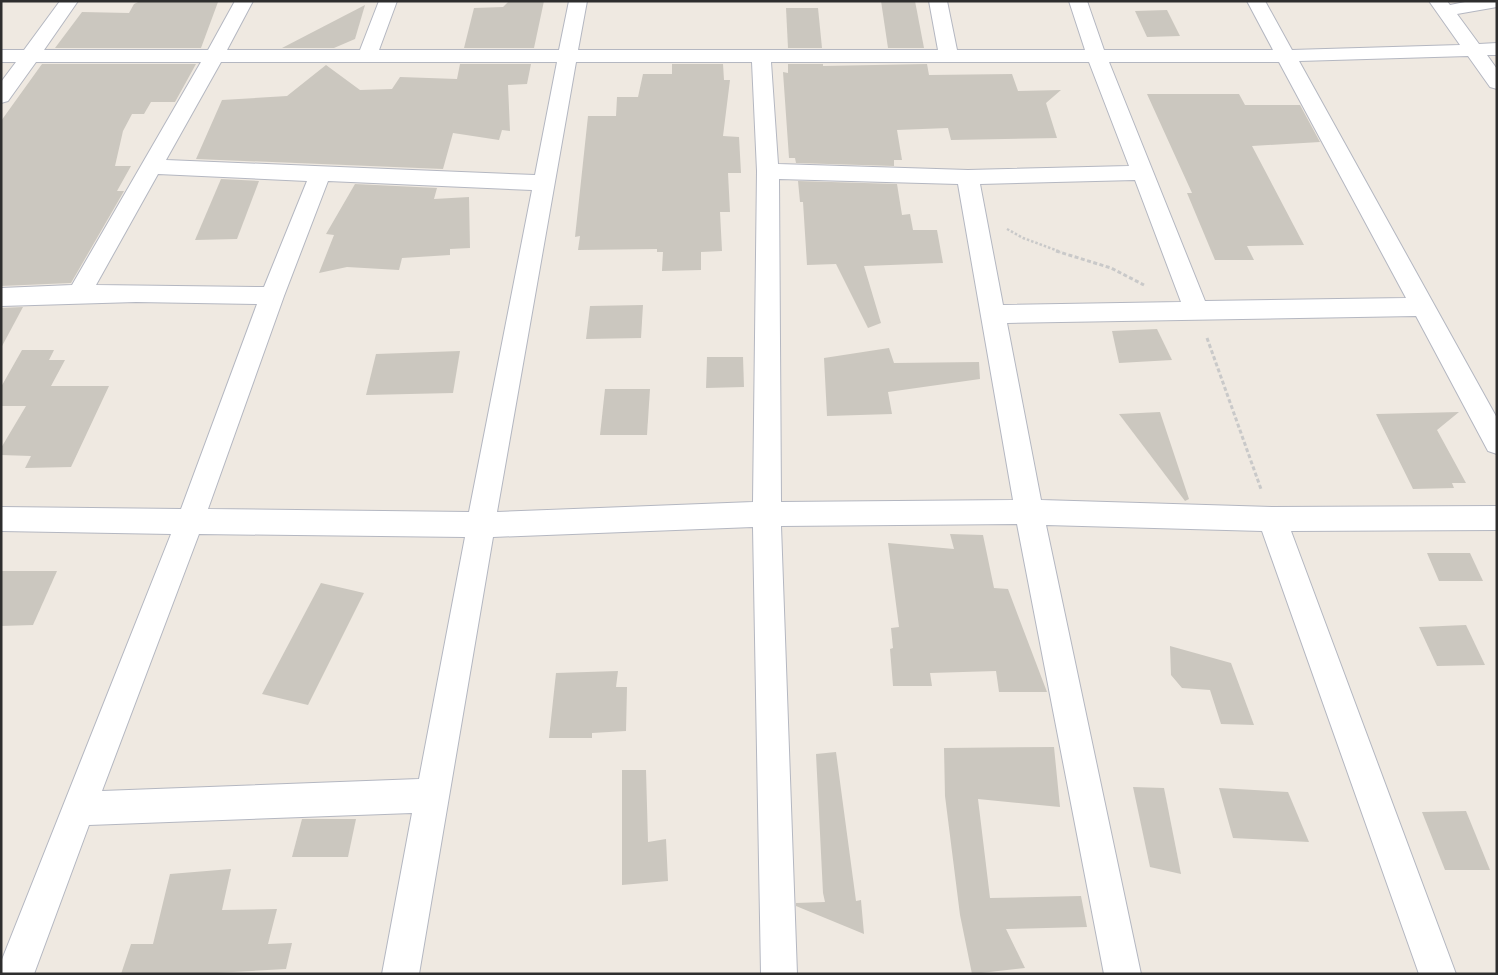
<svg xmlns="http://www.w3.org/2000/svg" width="1498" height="975" viewBox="0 0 1498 975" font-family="'Work Sans',sans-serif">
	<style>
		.building { fill: #cbc7bf }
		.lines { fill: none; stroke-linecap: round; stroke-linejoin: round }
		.minor-casing { stroke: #b4b7c1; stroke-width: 2 }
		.path-far1 { stroke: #c9c9c9; stroke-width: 2.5; stroke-dasharray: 2.5 2; stroke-linecap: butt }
		.path { stroke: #c9c9c9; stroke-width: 3; stroke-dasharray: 4 2.5; stroke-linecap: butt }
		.minor { fill: #fff; fill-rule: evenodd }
	</style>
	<rect width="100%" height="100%" fill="#efe9e1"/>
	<!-- building -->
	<g class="building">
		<polygon points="140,1 218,2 201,48 55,48 82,12 129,13 134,4"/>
		<polygon points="509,1 544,1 534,48 464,48 474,8 503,7"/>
		<polygon points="881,1 915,1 924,48 888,48"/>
		<polygon points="365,5 355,39 334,48 282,48"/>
		<polygon points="786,8 818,8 822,48 788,48"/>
		<polygon points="1167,10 1180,36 1147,37 1135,11"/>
		<polygon points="42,64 196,64 175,102 151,102 144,114 132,114 123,131 115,166 131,166 117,191 124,191 71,283 1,286 1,121"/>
		<polygon points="460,64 531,64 527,84 508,85 510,131 502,130 499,140 453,133 443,169 196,159 222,100 287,96 326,65 360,90 392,89 400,77 457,79"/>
		<polygon points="672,64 723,64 724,80 730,80 723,136 739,137 741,173 728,173 730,212 720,212 722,251 701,252 701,270 662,271 663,252 657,252 657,249 578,250 580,236 575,237 588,116 616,116 617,97 638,97 643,74 672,74"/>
		<polygon points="788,64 823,64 823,66 927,64 929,75 1012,74 1018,91 1061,90 1046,103 1057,138 951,140 948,128 897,130 902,160 894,160 894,166 796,163 795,158 789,158 783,72 788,73"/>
		<polygon points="1147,94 1239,94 1245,105 1300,105 1320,142 1252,146 1304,245 1247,246 1254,260 1215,260 1187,193 1192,193"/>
		<polygon points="221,179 259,181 237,239 195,240"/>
		<polygon points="798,181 897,184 902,215 910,214 913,230 937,230 943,263 864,266 881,323 868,328 836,264 807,265 803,202 800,202"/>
		<polygon points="355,184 437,188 434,199 469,197 470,248 450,249 450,255 402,258 399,270 347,267 319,273 334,235 326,234"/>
		<polygon points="643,305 641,338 586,339 590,306"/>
		<polygon points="23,307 1,348 1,308"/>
		<polygon points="1157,329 1172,360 1119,363 1112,331"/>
		<polygon points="889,348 894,363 979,362 980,379 888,392 892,414 827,416 824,358"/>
		<polygon points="22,350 54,350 49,360 65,360 51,386 109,386 71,467 25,468 31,456 1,455 1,448 26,406 1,406 1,387"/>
		<polygon points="460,351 453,393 366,395 376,354"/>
		<polygon points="707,357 743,357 744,387 706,388"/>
		<polygon points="605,389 650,389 647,435 600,435"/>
		<polygon points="1160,412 1189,499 1185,501 1119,414"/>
		<polygon points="1459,412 1437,430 1466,483 1452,483 1454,488 1413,489 1376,414"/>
		<polygon points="950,534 983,535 994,588 1008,589 1047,692 999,692 996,671 930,673 932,686 893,686 890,649 893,648 891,628 899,627 888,543 954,549"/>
		<polygon points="1427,553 1470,553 1483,581 1439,581"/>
		<polygon points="1,571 57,571 33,625 1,626"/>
		<polygon points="321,583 364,593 308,705 262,694"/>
		<polygon points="1466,625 1485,665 1437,666 1419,627"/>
		<polygon points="1170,646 1231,663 1254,725 1221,724 1210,690 1182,688 1171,675"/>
		<polygon points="618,671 616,687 627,687 626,731 592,733 592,738 549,738 556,673"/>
		<polygon points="1054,747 1060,807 978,799 990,898 1081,896 1087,927 1006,929 1025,968 972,974 960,915 945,796 944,748"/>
		<polygon points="836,752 856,901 861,900 864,934 796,906 796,903 825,902 823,893 816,754"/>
		<polygon points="622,770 646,770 648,842 666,839 668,881 622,885"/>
		<polygon points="1133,787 1164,788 1181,874 1150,867"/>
		<polygon points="1219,788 1288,792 1309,842 1233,838"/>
		<polygon points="1466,811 1490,870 1445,870 1422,812"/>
		<polygon points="302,819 356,819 348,857 292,857"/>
		<polygon points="231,869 222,910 277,909 268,944 292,943 286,969 198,974 121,974 131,944 153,944 170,874"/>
	</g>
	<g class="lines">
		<defs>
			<path id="minor" d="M60,1h18l-34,49h164l27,-49h18l-26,49h133l19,-49h18l-18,49h180l10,-49h18l-9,49h360l-9,-49h18l10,49h128l-16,-49h18l17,49h169l-26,-49h18l27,49 168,-5 -31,-44h18l3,4 20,-4h27v6l-40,7 22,30 18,-1v12h-10l10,14v20l-7,-2 -22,-31 -169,5 198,357v36l-9,-3 -72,-135 -409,7 34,177 231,7 225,-1v24l-206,1 165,443h-37l-157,-443 -216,-6 95,449h-37l-87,-450 -236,2 16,448h-36l-8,-447 -260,10 -74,437h-37l30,-161 -323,12 -55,149h-33v-12l170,-428 -170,-3v-24l180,2 76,-205 -121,-2 -135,4v-18l71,-3 129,-223h-165l-28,39 -7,2v-21l15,-20h-15v-12h23zM221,62h336l-22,113 -369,-15zM576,62h176l5,109 -4,331 -256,10zM771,62h318l40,104 -161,4 -190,-6zM1109,62h170l127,236 -201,3zM158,174l149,7 -43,106 -168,-2zM779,179l179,5 55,316 -232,2zM1135,180l46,122 -178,3 -23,-121zM328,181l204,9 -63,322 -261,-3 76,-213zM199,534l266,3 -46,242 -317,12z"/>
		</defs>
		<!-- minor casing -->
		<use href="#minor" class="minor-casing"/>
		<!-- path-far1 -->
		<polyline class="path-far1" points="1007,229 1023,238 1061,252"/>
		<!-- path -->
		<g class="path">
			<polyline points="1056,251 1111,268 1144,285"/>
			<polyline points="1207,338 1261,489"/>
		</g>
		<!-- minor -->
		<use href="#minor" class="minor"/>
	</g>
	<!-- border -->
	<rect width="1498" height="975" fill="none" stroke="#2e2e2e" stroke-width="5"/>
</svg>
